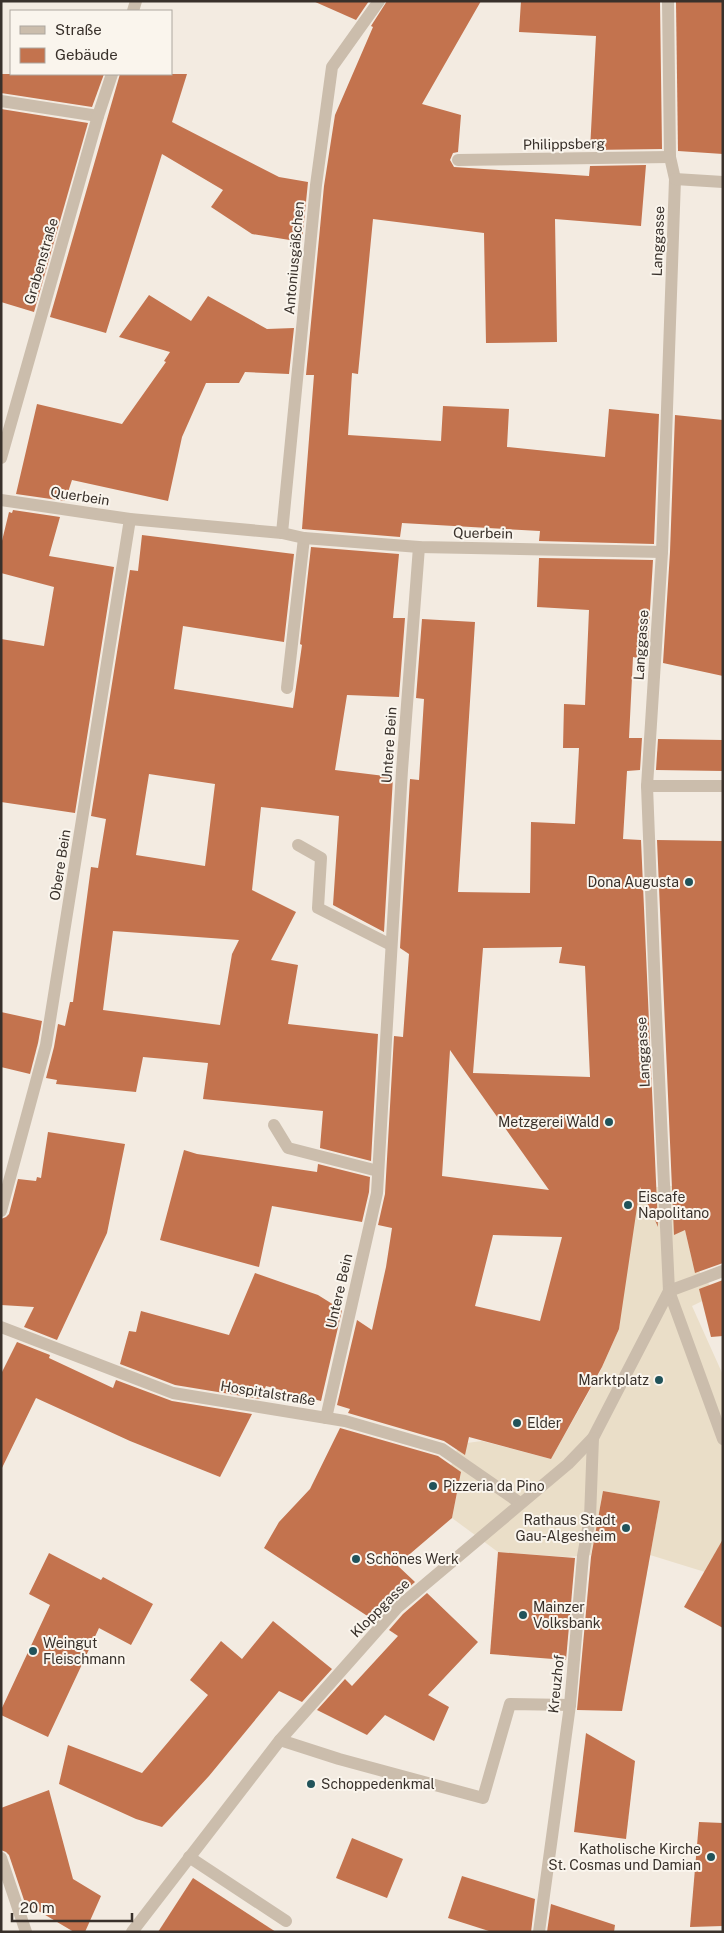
<svg xmlns="http://www.w3.org/2000/svg" width="724" height="1933" viewBox="0 0 724 1933" font-family="'Public Sans',sans-serif">
	<style>
		.plaza { fill: #eadec8 }
		.building { fill: #c3734e; fill-rule: evenodd }
		.lines { fill: none; stroke-linecap: round; stroke-linejoin: round }
		.lane { stroke: #cbbdac; stroke-width: 12 }
		.street { stroke: #cbbdac; stroke-width: 12 }
		.poi-dot { fill: #21535a; stroke: #faf5ed; stroke-width: 2 }
		.labels { text-anchor: middle; dominant-baseline: central; stroke-width: 4; stroke-linejoin: round; paint-order: stroke }
		.street-label { font-size: 14px; fill: #39312b; stroke: #faf5ed }
		.poi-label { font-size: 14px; fill: #39312b; stroke: #faf5ed; text-anchor: start }
	</style>
	<rect width="100%" height="100%" fill="#f3ebe1"/>
	<!-- plaza -->
	<polygon class="plaza" points="684,1185 685,1230 693,1264 717,1294 692,1306 723,1375 723,1582 705,1572 650,1555 660,1501 603,1491 591,1555 567,1557 498,1552 452,1518 461,1473 449,1471 459,1444 482,1441 551,1459 599,1374 619,1329 631,1189"/>
	<!-- building -->
	<g class="building">
		<polygon points="313,1 369,1 356,20"/>
		<polygon points="387,1 481,1 422,104 461,115 458,152 453,153 450,160 454,167 589,176 590,166 646,165 641,226 555,219 557,342 486,343 484,233 373,219 358,374 352,373 348,435 441,441 443,406 509,409 507,447 605,457 609,409 659,414 654,544 539,541 540,531 402,523 400,537 302,529 314,375 306,375 324,186 335,115 373,27 371,26"/>
		<polygon points="521,1 660,1 662,149 590,150 596,36 519,32"/>
		<polygon points="676,1 723,1 723,154 678,151"/>
		<polygon points="1,74 104,74 92,107 1,93"/>
		<polygon points="120,74 187,74 172,122 279,177 308,182 302,242 252,234 211,207 223,190 162,154 106,333 50,317"/>
		<polygon points="1,109 88,123 34,312 1,302"/>
		<polygon points="149,295 191,321 208,296 267,329 294,328 289,374 245,372 239,383 206,383 182,437 168,501 72,480 65,501 16,494 37,404 122,424 166,362 164,361 170,352 119,337"/>
		<polygon points="675,415 723,420 723,676 663,663 670,552"/>
		<polygon points="13,510 60,517 49,556 114,567 75,813 1,802 1,639 44,646 54,587 1,573 1,545 9,512 12,513"/>
		<path d="M142,535l152,19 -10,88 -101,-16 -9,63 119,19 9,-63 -2,-1 11,-97 88,7 -6,64h12l-6,79 -52,-2 -12,75 58,7 -9,155 -51,-27 6,-89 -78,-9 -9,83 44,22 -25,48 27,5 -10,59 90,10 -7,127 -51,-13 3,-37 -120,-12 5,-36 -65,-6 -7,35 -80,-8 1,-4 -11,-2 8,-31 4,-23 7,2 5,-24h3l18,-135 7,1 8,-49 -15,-3 39,-246 8,1zM149,774l66,10 -10,82 -69,-11zM113,931l126,9 -7,14 -12,71 -117,-15z"/>
		<path d="M539,558l114,2 -6,100 -14,-3 -4,81h13l-2,32 -13,1 -4,68 18,1 17,387 -18,-40 -21,142 -17,38 -51,92 -82,-22 -4,18 -21,-14 -96,-28 2,-4 -13,-4 20,-85 15,10 14,-63 6,-39 -14,-3 7,-31 9,-158 9,1 6,-83 -9,-6 10,-169 9,1 5,-81 -8,-1 6,-79 53,3 -17,270 72,1 1,-71 44,2 4,-76h-16l1,-44 21,1 4,-95 -52,-3zM562,947l-3,16 26,3 5,111 -117,-4 10,-125zM450,1050l16,23 83,117 -107,-14zM493,1235l69,2 -22,84 -65,-15z"/>
		<polygon points="658,739 723,740 723,771 656,770"/>
		<polygon points="657,840 723,841 723,1263 695,1273 685,1230 674,1235"/>
		<polygon points="1,1012 42,1021 38,1043 30,1074 1,1067"/>
		<polygon points="48,1132 125,1144 107,1233 57,1340 24,1327 34,1307 1,1305 1,1219 6,1217 9,1214 18,1179 36,1181 37,1177 41,1178"/>
		<polygon points="184,1150 197,1154 317,1172 318,1164 370,1177 369,1192 362,1222 272,1206 259,1267 160,1240"/>
		<polygon points="255,1273 318,1295 342,1310 321,1401 266,1386 260,1399 175,1385 120,1364 129,1331 136,1332 141,1311 229,1335"/>
		<polygon points="723,1280 723,1336 711,1337 699,1289"/>
		<polygon points="17,1342 50,1355 49,1358 113,1388 116,1380 172,1401 252,1414 220,1477 130,1441 36,1398 1,1470 1,1374"/>
		<polygon points="340,1428 438,1456 461,1472 452,1518 397,1565 415,1582 392,1602 375,1621 264,1548 279,1522 310,1489"/>
		<polygon points="603,1491 660,1501 622,1711 577,1710 591,1557"/>
		<polygon points="723,1539 723,1628 684,1607"/>
		<polygon points="498,1552 575,1558 566,1660 490,1654"/>
		<polygon points="49,1553 101,1580 103,1577 153,1604 131,1645 99,1628 48,1737 1,1715 1,1710 50,1605 29,1594"/>
		<polygon points="427,1593 478,1642 428,1695 449,1707 434,1741 385,1715 367,1735 317,1710 345,1679 352,1686 398,1636 389,1630 403,1614"/>
		<polygon points="273,1621 332,1669 302,1702 279,1691 209,1776 162,1827 136,1819 59,1784 68,1745 142,1773 208,1695 190,1680 221,1641 242,1659"/>
		<polygon points="586,1733 635,1761 626,1839 574,1832"/>
		<polygon points="49,1790 73,1879 101,1896 85,1932 74,1932 25,1903 9,1855 6,1852 1,1850 1,1808"/>
		<polygon points="699,1822 723,1823 723,1926 690,1927"/>
		<polygon points="352,1838 403,1859 387,1898 336,1878"/>
		<polygon points="462,1876 535,1899 531,1932 492,1932 448,1918"/>
		<polygon points="193,1878 276,1932 158,1932"/>
		<polygon points="551,1904 615,1925 614,1932 547,1932"/>
	</g>
	<g class="lines">
		<!-- lane -->
		<g class="lane">
			<polyline points="287,688 304,538"/>
			<polyline points="298,845 321,858 318,908 391,945"/>
			<polyline points="274,1125 288,1148 378,1171"/>
			<polyline points="280,1740 339,1759 483,1798 510,1704 570,1705"/>
			<polyline points="189,1857 286,1921"/>
		</g>
		<!-- street -->
		<g class="street">
			<polyline points="668,1 670,157 675,179 662,552 647,786 655,992 669,1291 723,1439"/>
			<polyline points="133,11 136,1"/>
			<polyline points="1,101 98,116"/>
			<polyline points="458,160 670,157"/>
			<polyline points="675,179 723,182"/>
			<polyline points="1,458 98,116 112,74"/>
			<polyline points="1,500 130,519 282,533 304,538 419,547 662,552"/>
			<polyline points="282,533 316,185 332,67 379,1"/>
			<polyline points="647,786 723,786"/>
			<polyline points="1,1211 46,1045 130,519"/>
			<polyline points="669,1291 723,1271"/>
			<polyline points="1,1327 173,1393 345,1421 442,1449 520,1503"/>
			<polyline points="326,1418 377,1193 402,770 419,547"/>
			<polyline points="1,1858 26,1932"/>
			<polyline points="132,1932 280,1740 397,1608 568,1464 593,1438 669,1291"/>
			<polyline points="539,1932 570,1705 583,1556 590,1518 593,1438"/>
		</g>
	</g>
	<!-- markers -->
	<g class="poi-dot">
		<circle cx="689" cy="882" r="5"/>
		<circle cx="609" cy="1122" r="5"/>
		<circle cx="628" cy="1205" r="5"/>
		<circle cx="659" cy="1380" r="5"/>
		<circle cx="517" cy="1423" r="5"/>
		<circle cx="433" cy="1486" r="5"/>
		<circle cx="626" cy="1528" r="5"/>
		<circle cx="356" cy="1559" r="5"/>
		<circle cx="523" cy="1615" r="5"/>
		<circle cx="33" cy="1651" r="5"/>
		<circle cx="311" cy="1784" r="5"/>
		<circle cx="711" cy="1857" r="5"/>
	</g>
	<g class="labels">
		<!-- street labels -->
		<g class="street-label">
			<text transform="translate(564 144) rotate(-1)">Philippsberg</text>
			<text transform="translate(658 241) rotate(-88)">Langgasse</text>
			<text transform="translate(294 258) rotate(-85)">Antoniusgäßchen</text>
			<text transform="translate(41 261) rotate(-74)">Grabenstraße</text>
			<text transform="translate(80 496) rotate(9)">Querbein</text>
			<text transform="translate(483 533) rotate(1)">Querbein</text>
			<text transform="translate(641 645) rotate(-86)">Langgasse</text>
			<text transform="translate(389 745) rotate(-86)">Untere Bein</text>
			<text transform="translate(60 865) rotate(-81)">Obere Bein</text>
			<text transform="translate(643 1052) rotate(-93)">Langgasse</text>
			<text transform="translate(339 1291) rotate(-77)">Untere Bein</text>
			<text transform="translate(268 1393) rotate(9)">Hospitalstraße</text>
			<text transform="translate(380 1608) rotate(-45)">Kloppgasse</text>
			<text transform="translate(556 1684) rotate(-84)">Kreuzhof</text>
		</g>
		<!-- poi labels -->
		<g class="poi-label">
			<text x="679" y="882" text-anchor="end">Dona Augusta</text>
			<text x="599" y="1122" text-anchor="end">Metzgerei Wald</text>
			<text x="638" y="1197">Eiscafe<tspan x="638" dy="16">Napolitano</tspan></text>
			<text x="649" y="1380" text-anchor="end">Marktplatz</text>
			<text x="527" y="1423">Elder</text>
			<text x="443" y="1486">Pizzeria da Pino</text>
			<text x="616" y="1520" text-anchor="end">Rathaus Stadt<tspan x="616" dy="16">Gau-Algesheim</tspan></text>
			<text x="366" y="1559">Schönes Werk</text>
			<text x="533" y="1607">Mainzer<tspan x="533" dy="16">Volksbank</tspan></text>
			<text x="43" y="1643">Weingut<tspan x="43" dy="16">Fleischmann</tspan></text>
			<text x="321" y="1784">Schoppedenkmal</text>
			<text x="701" y="1849" text-anchor="end">Katholische Kirche<tspan x="701" dy="16">St. Cosmas und Damian</tspan></text>
		</g>
	</g>
	<!-- border -->
	<rect width="724" height="1933" fill="none" stroke="#39312b" stroke-width="5"/>
	<!-- legend -->
	<rect x="10" y="10" width="162" height="65" fill="#faf5ed" stroke="#ada79f"/>
	<rect x="20" y="26" width="25" height="8" fill="#cbbdac" stroke="#ada79f"/>
	<text x="55" y="35" font-size="15" fill="#39312b">Straße</text>
	<rect x="20" y="48" width="25" height="15" fill="#c3734e" stroke="#ada79f"/>
	<text x="55" y="60" font-size="15" fill="#39312b">Gebäude</text>
	<!-- scale -->
	<path d="M12 1913v8h120v-8" fill="none" stroke="#39312b" stroke-width="2.5"/>
	<text x="20" y="1913" font-size="15" fill="#39312b" stroke="#faf5ed" stroke-width="4" paint-order="stroke">20 m</text>
</svg>
